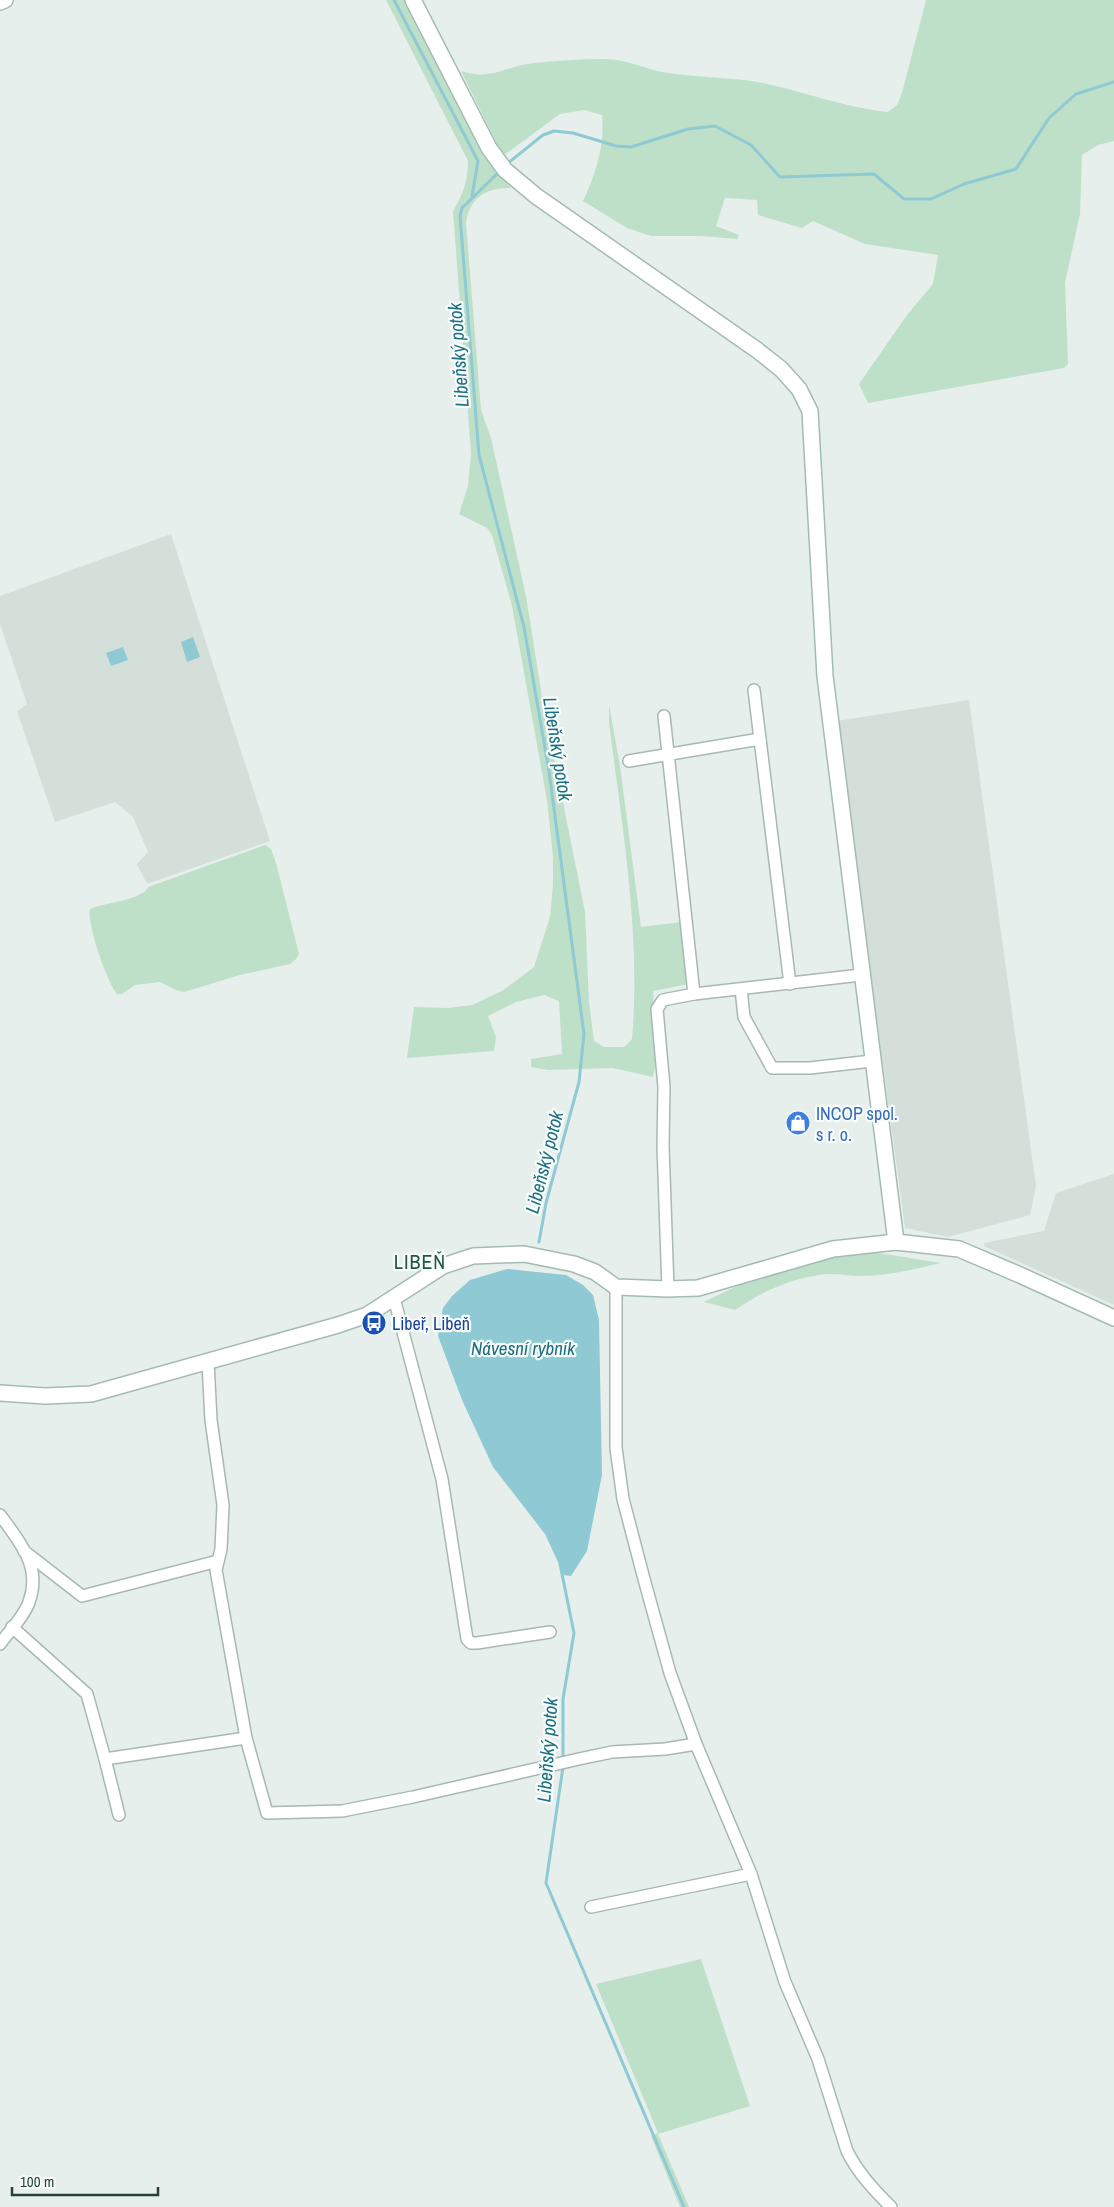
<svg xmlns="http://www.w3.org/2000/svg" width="1114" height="2207" viewBox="0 0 1114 2207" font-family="'Archivo Narrow',sans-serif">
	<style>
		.built { fill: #d4dfda }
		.green { fill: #bfe0c8 }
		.water { fill: #8ec9d4 }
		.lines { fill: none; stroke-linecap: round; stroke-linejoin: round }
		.stream { stroke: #8ec9d4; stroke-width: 3 }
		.street-casing { stroke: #a8b8b2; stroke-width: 14 }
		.secondary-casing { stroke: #a4bbb3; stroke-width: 18 }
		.street { stroke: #fff; stroke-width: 11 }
		.secondary { stroke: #fff; stroke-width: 15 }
		.labels { text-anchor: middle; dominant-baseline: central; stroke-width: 4.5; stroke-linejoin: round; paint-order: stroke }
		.shop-label { font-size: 18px; fill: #366cbe; stroke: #f7fbf9; text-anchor: start }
		.transit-label { font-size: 18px; fill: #164399; stroke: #f7fbf9; text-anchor: start }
		.water-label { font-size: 19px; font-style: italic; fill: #1c6f80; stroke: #f7fbf9 }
		.quarter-label { font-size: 20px; letter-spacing: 1px; fill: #1f5548; stroke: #f7fbf9 }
	</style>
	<rect width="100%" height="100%" fill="#e6efeb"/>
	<!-- built -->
	<g class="built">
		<polygon points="171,534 270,841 147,884 137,864 148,852 133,817 115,802 55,822 17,711 27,704 0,624 0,596"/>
		<polygon points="969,700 1036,1186 1030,1215 948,1237 905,1228 837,721"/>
		<polygon points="1114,1174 1114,1305 984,1246 984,1243 1044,1231 1056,1193"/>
	</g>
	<!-- green -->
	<g class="green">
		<path d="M386,0h20l86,167 19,21c-25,0 -41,9 -45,35l15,187 10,28 35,158 17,107 42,209 4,90 5,39 10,6h20l8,-8c9,-107 -10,-211 -23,-317v-17l11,61 21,161 41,-5 7,62 -36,7 3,71 -3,15 -40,-9 -65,2 -17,-3v-8l31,-5 -3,-53 -15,-6 -28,7 -28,14 8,21 -2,14 -87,7 7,-51 33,1 25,-3 30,-14 32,-24 16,-50 3,-32v-28l-6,-57 -35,-194 -20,-71 -5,-7 -28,-14 9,-28 3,-32 -18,-243c10,-17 15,-30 15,-50z"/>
		<path d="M926,0h188v141l-16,4 -16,10 -2,59 -15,69 3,81 -4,4 -196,35 -9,-19 48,-69 26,-31 5,-29 -73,-11 -52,-23 -11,7 -44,-13 -1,-15 -32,-2 -9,28 23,9 -2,4 -36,-3h-50l-24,-8 -44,-27c13,-28 22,-55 19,-86l-18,-5 -24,4 -57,42 -42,-85c31,10 44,-5 73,-8 23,-2 46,-4 68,-4 24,-1 44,11 67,14 31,5 63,4 94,10 42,9 84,25 125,29l9,-7 5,-12z"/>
		<path d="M265,845l6,4 5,14 23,91 -3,5 -6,5 -50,11 -56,17 -8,-2 -16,-8 -25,3 -13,9h-5c-10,-11 -31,-73 -27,-85 13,-6 53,-9 58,-22z"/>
		<path d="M872,1252l69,11c-26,6 -52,13 -80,13 -13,0 -28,-4 -42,-1 -32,5 -57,17 -84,35l-31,-8 37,-18 83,-27z"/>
		<polygon points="701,1959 750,2106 658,2134 689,2207 680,2207 651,2136 658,2133 596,1984"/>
	</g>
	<!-- water -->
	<g class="water">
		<polygon points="193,637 200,657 187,662 181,642"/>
		<polygon points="123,647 128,660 111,666 106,653"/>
		<polygon points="507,1269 566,1275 583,1285 593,1295 599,1320 602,1475 587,1551 571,1576 564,1575 545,1534 493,1467 462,1400 438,1336 443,1308 452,1296 470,1280"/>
	</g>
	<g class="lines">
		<!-- stream -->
		<g class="stream">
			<polyline points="394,0 478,161 472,196"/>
			<polyline points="507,164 543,135 554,131 573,133 616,146 631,147 688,129 715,126 751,145 780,177 874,174 904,199 931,199 964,184 1016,169 1049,118 1076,94 1114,82"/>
			<polyline points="501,170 462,208 460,216 479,455 524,627 549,771 584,1034 579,1082 546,1203 539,1242"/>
			<polyline points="560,1564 574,1633 563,1699 563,1767 546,1883 684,2207"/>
		</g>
		<defs>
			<g id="street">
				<polyline points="754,690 790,984"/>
				<polyline points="664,716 694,994"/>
				<polyline points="629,761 760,739"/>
				<polyline points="741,989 744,1017 772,1068 810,1068 872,1061"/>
				<path d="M616,1287v161l7,51 21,80 26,94 26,71 55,130 34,108 33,77 29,92c11,22 27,39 44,56"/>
				<polyline points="668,1289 663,1146 664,1087 657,1009 663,1000 694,994 861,975"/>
				<polyline points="394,1298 442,1479 467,1639 471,1643 477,1643 550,1632"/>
				<polyline points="208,1362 211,1420 223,1505 221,1549 216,1570 246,1738 267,1813 342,1811 413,1797 579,1759 612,1752 665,1749 696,1744"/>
				<path d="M0,1515c20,27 42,52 29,87 -5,15 -20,29 -29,42"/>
				<polyline points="24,1551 82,1596 218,1561"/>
				<polyline points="12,1627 87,1694 105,1759 246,1738"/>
				<polyline points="105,1759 119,1815"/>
				<polyline points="591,1907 751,1874"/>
			</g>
			<g id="secondary">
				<polyline points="413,0 489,148 505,170 536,196 757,350 781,369 799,389 810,411 825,676 896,1242"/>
				<polyline points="0,2 5,0"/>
				<polyline points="0,1393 45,1396 91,1394 338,1325 367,1315 443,1266 473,1256 524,1254 574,1264 595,1272 616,1287 668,1289 698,1288 833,1249 896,1242 959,1249 1020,1275 1114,1318"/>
			</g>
		</defs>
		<!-- street casing -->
		<use href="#street" class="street-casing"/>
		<!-- secondary casing -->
		<use href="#secondary" class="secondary-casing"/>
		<!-- street -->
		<use href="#street" class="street"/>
		<!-- secondary -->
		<use href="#secondary" class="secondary"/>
	</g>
	<!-- icons -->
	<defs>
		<symbol id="shop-disc" viewBox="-11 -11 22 22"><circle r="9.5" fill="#3f7fe0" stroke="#f7fbf9"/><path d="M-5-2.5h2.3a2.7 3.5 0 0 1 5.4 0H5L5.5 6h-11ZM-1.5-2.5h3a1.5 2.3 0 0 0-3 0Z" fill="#fff"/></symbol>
		<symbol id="bus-disc" viewBox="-11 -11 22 22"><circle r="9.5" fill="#1a4fb4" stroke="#f7fbf9"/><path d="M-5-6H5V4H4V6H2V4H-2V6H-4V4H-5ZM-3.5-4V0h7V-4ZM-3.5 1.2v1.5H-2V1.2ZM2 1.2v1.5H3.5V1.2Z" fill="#fff"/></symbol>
	</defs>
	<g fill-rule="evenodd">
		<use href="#shop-disc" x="784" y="1109" width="28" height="28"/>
		<use href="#bus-disc" x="360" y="1309" width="28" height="28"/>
	</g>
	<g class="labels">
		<!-- shop labels -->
		<g class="shop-label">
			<text x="816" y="1113">INCOP spol.<tspan x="816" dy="21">s r. o.</tspan></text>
		</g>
		<!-- transit labels -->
		<g class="transit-label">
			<text x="392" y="1323">Libeř, Libeň</text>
		</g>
		<!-- water labels -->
		<g class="water-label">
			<text transform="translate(458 355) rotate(-94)">Libeňský potok</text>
			<text transform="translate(558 749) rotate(81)">Libeňský potok</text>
			<text transform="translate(544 1162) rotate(-76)">Libeňský potok</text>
			<text x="523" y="1348">Návesní rybník</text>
			<text transform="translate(547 1750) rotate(-86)">Libeňský potok</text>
		</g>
		<!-- quarter labels -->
		<g class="quarter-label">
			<text x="420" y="1261">LIBEŇ</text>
		</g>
	</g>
	<!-- scale -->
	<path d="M12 2187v8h146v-8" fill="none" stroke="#24423a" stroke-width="2.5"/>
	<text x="20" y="2187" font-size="15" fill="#24423a" stroke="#f7fbf9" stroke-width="4" paint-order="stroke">100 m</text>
</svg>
